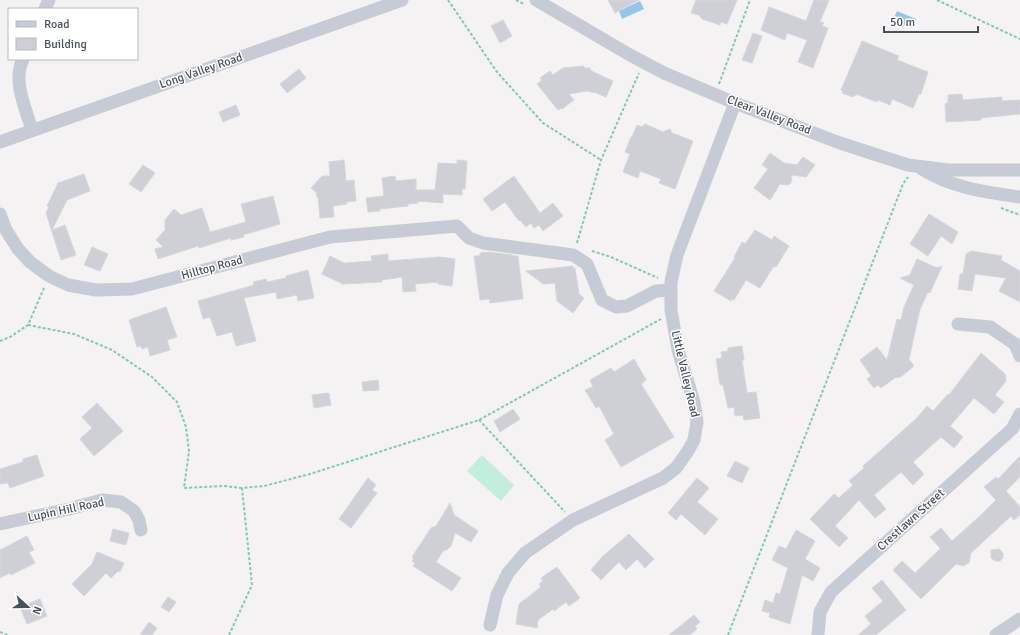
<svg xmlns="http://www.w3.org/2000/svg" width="1020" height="635" viewBox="0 0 1020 635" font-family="Signika,sans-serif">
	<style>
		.green { fill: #c3eedb }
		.water { fill: #93c7e9 }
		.building { fill: #cfd0d6; stroke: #d6d7dc }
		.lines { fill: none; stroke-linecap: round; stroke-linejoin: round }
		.path { stroke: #7dcbb2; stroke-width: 2; stroke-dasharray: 3 2; stroke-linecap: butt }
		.minor { stroke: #c6cbd5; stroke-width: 13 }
		.labels { text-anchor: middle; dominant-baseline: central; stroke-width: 3; stroke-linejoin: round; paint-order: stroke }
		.street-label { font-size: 12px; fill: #4a515e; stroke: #fff }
	</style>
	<rect width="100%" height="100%" fill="#f4f2f2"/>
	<!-- green -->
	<polygon class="green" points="482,455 514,485 501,501 467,471"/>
	<!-- water -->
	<g class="water">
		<polygon points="640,1 644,9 622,19 619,11"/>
		<polygon points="897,11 916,19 912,28 893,20"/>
	</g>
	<!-- building -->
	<g class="building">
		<polygon points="608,0 639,0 615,13"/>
		<polygon points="696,0 737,0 727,24 721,22 720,25 702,19 699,15 691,13"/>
		<polygon points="814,0 829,0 820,22 824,23 822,26 828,28 813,68 798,62 807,40 787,33 785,40 761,30 769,7 806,21"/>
		<polygon points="503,20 512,36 500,43 491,26"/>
		<polygon points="753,33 762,36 752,63 742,60"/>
		<polygon points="862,41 899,56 897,60 928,72 921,94 919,94 913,108 892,99 890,105 878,100 877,102 856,94 856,96 854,95 853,97 842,93 843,91 841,90"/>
		<polygon points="584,66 584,68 590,68 591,71 613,81 606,97 596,93 587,91 569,94 574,100 562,109 561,108 558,110 537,84 542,80 540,78 550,71 553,75 563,68"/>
		<polygon points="299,69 306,78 287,93 280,84"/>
		<polygon points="962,94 963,100 1002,97 1002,101 1020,100 1020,114 981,118 981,120 946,122 945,104 948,103 948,95"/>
		<polygon points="236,105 240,115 223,122 219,112"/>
		<polygon points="645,124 663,132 670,129 672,133 693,141 675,189 659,183 661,179 640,171 638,178 623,172 630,154 625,152 631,137 632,137 637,125 642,127"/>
		<polygon points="770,153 784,163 797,165 803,157 815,165 806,177 792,175 791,183 788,185 780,184 770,200 754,188 768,169 762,165"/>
		<polygon points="344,160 346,181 354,180 356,201 346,202 347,204 333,206 334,217 320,218 318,197 317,197 316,192 311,188 322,176 330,176 329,162"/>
		<polygon points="457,160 467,161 465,189 462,189 462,195 443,194 443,203 418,201 418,203 408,204 408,206 380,209 380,211 368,212 366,198 384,196 382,178 395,176 396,181 416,179 416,190 435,190 438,163 457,164"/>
		<polygon points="143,165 155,173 141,192 129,184"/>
		<polygon points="84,174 90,191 67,200 52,230 65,225 76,255 61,260 46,213 49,207 47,206 58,183"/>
		<polygon points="514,176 540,213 553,203 563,216 543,231 539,225 534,228 531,223 526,227 520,220 519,221 505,202 492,211 483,199"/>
		<polygon points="273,196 280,224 243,235 244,237 231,240 231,238 199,248 198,246 158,259 155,249 163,247 156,240 165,230 165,220 174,209 181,215 202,208 210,232 246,222 241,204"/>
		<polygon points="929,214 958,232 952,244 941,236 928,256 910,244"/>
		<polygon points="755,230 772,240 774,236 789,246 776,267 774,266 760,288 746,280 734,300 732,299 731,301 714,291 735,258 734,257 742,242 745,244"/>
		<polygon points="92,247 108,254 100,271 84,265"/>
		<polygon points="971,251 1002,256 1001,260 1020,271 1020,302 999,291 1006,278 975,274 972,291 958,289 960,274 963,274 966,254"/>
		<polygon points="489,252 513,255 513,256 518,256 523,299 490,303 489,299 480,300 474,256 480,256 480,253"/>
		<polygon points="388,254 388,261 440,257 455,259 452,286 438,284 438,282 415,284 416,291 403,292 402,277 382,280 382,282 343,284 322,274 330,256 344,263 372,261 371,256"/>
		<polygon points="917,259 937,268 942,266 930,293 928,292 920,309 909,359 914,366 902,376 897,378 896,377 881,388 878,385 874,388 867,379 871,376 860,360 877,347 887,360 897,319 901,320 904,307 914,285 900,278 910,275"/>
		<polygon points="573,266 573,268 575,268 579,294 584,298 573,313 557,301 555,283 543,284 526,271"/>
		<polygon points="308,270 314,298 298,301 297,295 277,299 276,292 244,298 256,341 236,346 232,332 217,336 210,317 203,319 198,301 254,285 253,282 266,279 267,282 286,278 286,276"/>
		<polygon points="166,307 177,337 167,340 170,350 150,356 148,347 142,349 141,346 137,347 129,320"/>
		<polygon points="742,346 744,360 742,360 747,393 756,392 760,418 744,420 743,415 735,416 734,407 728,408 723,385 720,385 716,359 722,358 721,352 728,351 728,348"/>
		<polygon points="981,353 1005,374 1006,381 995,395 1004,402 994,414 974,398 950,426 963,437 954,448 941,437 913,462 924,474 913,485 901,472 874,495 886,509 875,518 859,500 835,526 848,538 839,547 810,519 834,494 839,498 853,485 849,481 864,468 863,466 917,418 927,406 933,411 948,394 949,395"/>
		<polygon points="634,359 646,380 641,384 674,437 621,467 605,440 614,434 599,406 596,408 585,390 593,387 590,380 611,368 614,372"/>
		<polygon points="378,380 379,390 363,391 362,382"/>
		<polygon points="329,393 331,405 314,408 312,395"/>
		<polygon points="97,403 123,431 94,456 80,439 92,428 82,417"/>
		<polygon points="513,409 520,419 500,432 494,421"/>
		<polygon points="37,455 44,476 10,488 8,483 0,484 0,469 23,462 23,459"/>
		<polygon points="1020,456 1020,477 1006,491 1020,507 1020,515 1014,520 1011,516 971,553 969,563 963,566 956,564 921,599 893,570 902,561 915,573 940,549 940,548 930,537 941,528 952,541 980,516 996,500 984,487 996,477 998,479"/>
		<polygon points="735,461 749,468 742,483 727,476"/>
		<polygon points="368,478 376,485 372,490 377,493 351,528 339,519"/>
		<polygon points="697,478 709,488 697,502 718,519 705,535 681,514 676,520 668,513"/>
		<polygon points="450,503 454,515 478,531 471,542 455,533 451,546 448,549 443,551 436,562 461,578 452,591 413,566 415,563 412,561 414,558 412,557 431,528 436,526"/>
		<polygon points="113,529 129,533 126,545 110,541"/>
		<polygon points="796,530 815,541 805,559 820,568 813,581 802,575 790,624 769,617 770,613 762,611 765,600 773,603 776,593 780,594 788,568 772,560 779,546 786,549"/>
		<polygon points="629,534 654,559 645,568 637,559 626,570 619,562 601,580 591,570 603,556"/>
		<polygon points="27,536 34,550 29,552 35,563 11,575 10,573 0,578 0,550"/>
		<polygon points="999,549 1003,553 1003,558 1000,561 995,561 991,558 991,550"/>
		<polygon points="97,552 124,563 120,572 118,571 111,578 106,573 84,596 72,584 92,564"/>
		<polygon points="557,567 580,598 569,606 566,602 554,611 553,609 538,620 537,628 516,624 519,604 541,587 539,584 543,581 541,578"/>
		<polygon points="882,580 906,610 876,635 858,635 871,624 865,616 883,601 872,588"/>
		<polygon points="168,597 176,602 169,612 161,607"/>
		<polygon points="40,599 47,616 27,624 20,607"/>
		<polygon points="694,615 700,622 695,626 697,629 690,635 669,635"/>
		<polygon points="149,622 157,628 152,635 140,635"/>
	</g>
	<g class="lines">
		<!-- path -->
		<g class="path">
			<polyline points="448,0 497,72 543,123 601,160"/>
			<polyline points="516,0 524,4"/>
			<polyline points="937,0 1020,39"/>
			<polyline points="719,84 750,0"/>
			<polyline points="1001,208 1020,215"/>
			<polyline points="577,243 601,160 639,73"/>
			<polyline points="592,251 611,257 658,278"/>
			<polyline points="28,325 74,334 112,350 152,377 177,402 186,427 189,451 184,488 224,486 242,488"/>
			<polyline points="0,341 10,337 28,325 44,288"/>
			<polyline points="479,420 565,512"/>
			<polyline points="0,632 7,635"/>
			<polyline points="229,635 252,585 242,488 264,486 310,474 479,420 661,319"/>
			<polyline points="728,635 903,184 908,177"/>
		</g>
		<!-- minor -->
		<g class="minor">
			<polyline points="536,0 630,55 664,73 735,103 840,143 908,165 948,170 1020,170"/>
			<polyline points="45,9 49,0"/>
			<path d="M23,59c-11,22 3,50 9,71"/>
			<polyline points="0,142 402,0"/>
			<path d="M922,169c30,19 63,23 98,28"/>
			<polyline points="0,214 6,230 18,249 30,262 49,276 68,285 96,290 132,289 330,237 457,226 469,238 483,243 573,255 587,264 602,300 616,307 627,306 656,291 670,290"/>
			<polyline points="958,324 990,327 1015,344 1020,356"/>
			<polyline points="0,524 69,509 102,500 121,502 134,511 139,520 141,530"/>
			<polyline points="490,625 497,595 508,573 525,553 573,520 663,478 676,468 688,451 694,440 697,422 694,402 678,350 671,310 671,282 677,255 735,103"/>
			<polyline points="818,635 820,612 831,592 1012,429 1020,414"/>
			<polyline points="996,635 1020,619"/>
		</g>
	</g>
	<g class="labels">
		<!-- street labels -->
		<g class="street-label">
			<text transform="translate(201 71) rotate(-19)">Long Valley Road</text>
			<text transform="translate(769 115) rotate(21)">Clear Valley Road</text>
			<text transform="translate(212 268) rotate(-15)">Hilltop Road</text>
			<text transform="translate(685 374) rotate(77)">Little Valley Road</text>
			<text transform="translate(66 510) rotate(-12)">Lupin Hill Road</text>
			<text transform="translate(911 520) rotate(-42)">Crestlawn Street</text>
		</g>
	</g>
	<!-- legend -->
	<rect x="8" y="8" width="130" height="52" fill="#ffffff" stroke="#b7b9bf"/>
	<rect x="16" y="21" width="20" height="6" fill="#c6cbd5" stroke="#b7b9bf"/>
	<text x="44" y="28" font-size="12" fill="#4a515e">Road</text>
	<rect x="16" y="38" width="20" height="12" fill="#cfd0d6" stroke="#b7b9bf"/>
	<text x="44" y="48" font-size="12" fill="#4a515e">Building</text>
	<!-- north arrow -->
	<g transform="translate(28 607) rotate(111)" stroke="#ffffff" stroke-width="3" paint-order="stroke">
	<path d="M0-3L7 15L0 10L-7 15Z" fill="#4a515e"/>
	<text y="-6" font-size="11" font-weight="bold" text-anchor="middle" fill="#4a515e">N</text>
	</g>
	<!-- scale -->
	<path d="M884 26v6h94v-6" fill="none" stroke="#4a515e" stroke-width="2"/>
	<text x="890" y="26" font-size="12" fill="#4a515e" stroke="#ffffff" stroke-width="3" paint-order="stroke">50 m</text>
</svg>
